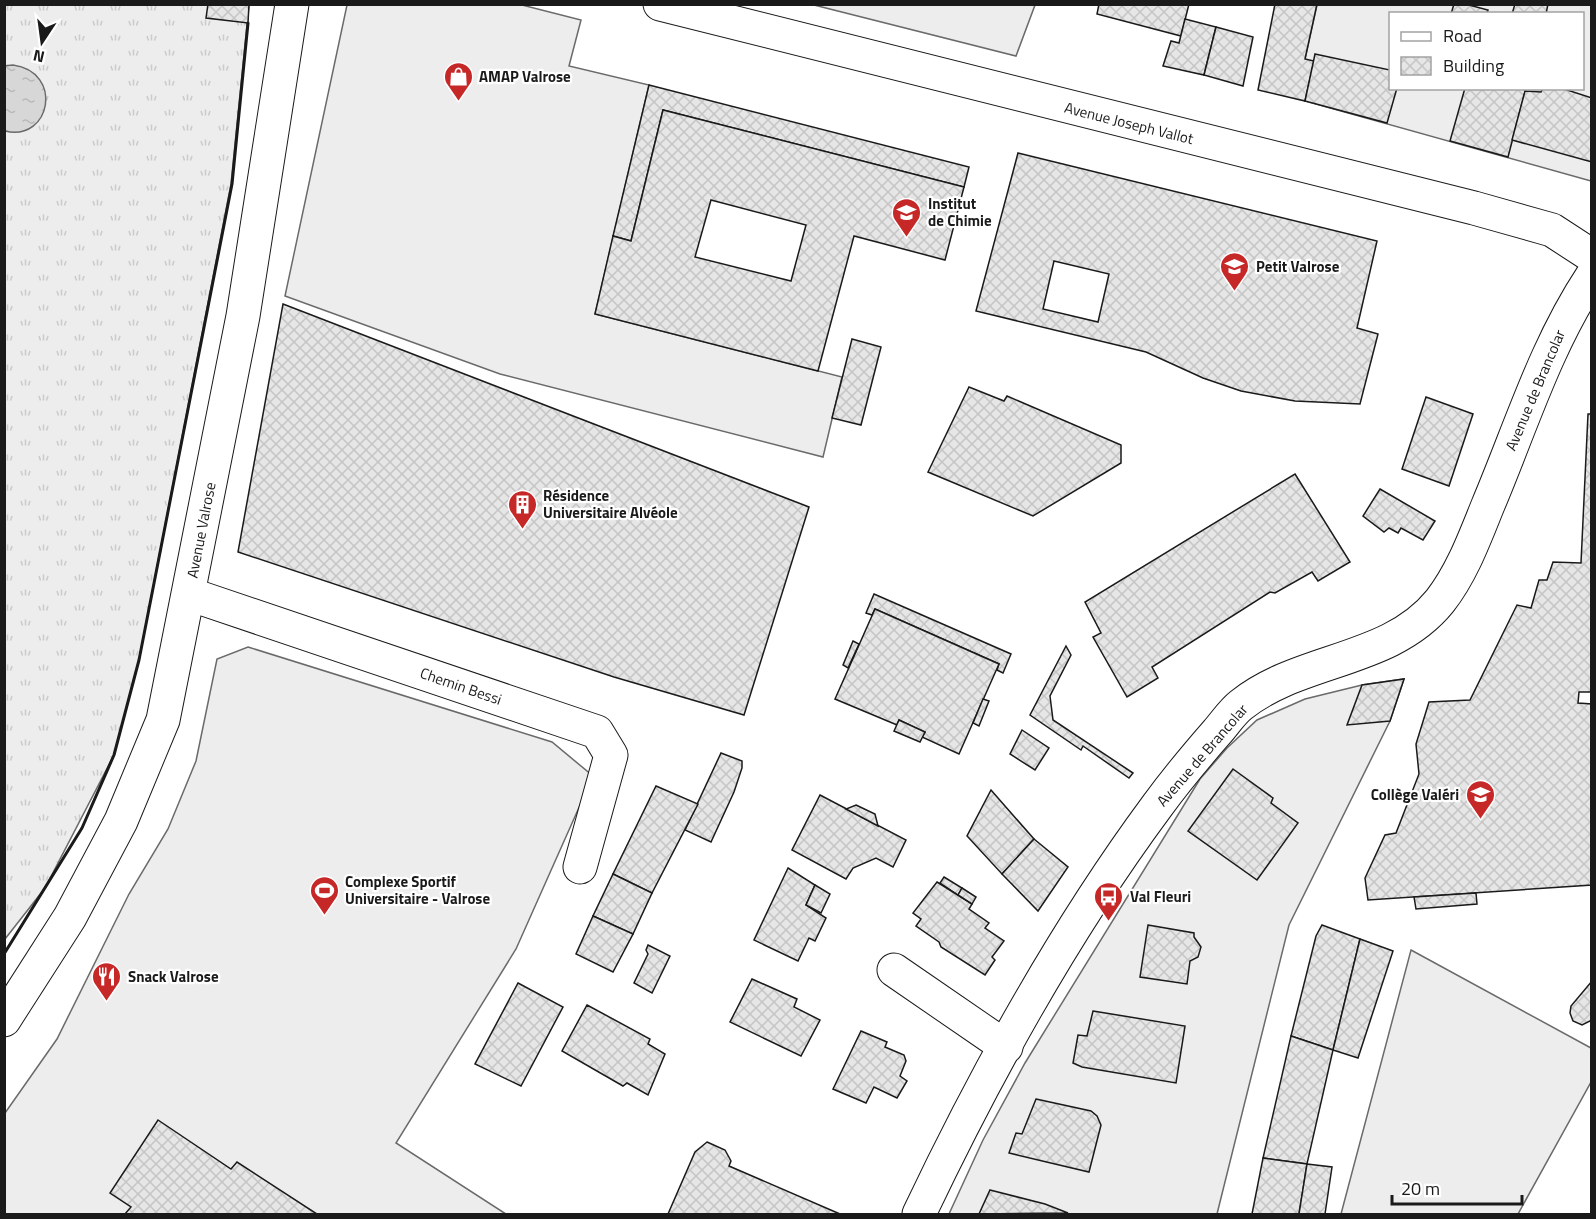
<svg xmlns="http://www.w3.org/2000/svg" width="1596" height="1219" viewBox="0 0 1596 1219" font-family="'Titillium Web',sans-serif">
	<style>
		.grass { fill: url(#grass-tufts); stroke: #6a6a6a; stroke-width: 1.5 }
		.built { fill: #ededed; stroke: #6a6a6a; stroke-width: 1.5; fill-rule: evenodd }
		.water { fill: url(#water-ripples); stroke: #6a6a6a; stroke-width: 1.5 }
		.building { fill: url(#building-cross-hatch); stroke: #1a1a1a; stroke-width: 1.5; fill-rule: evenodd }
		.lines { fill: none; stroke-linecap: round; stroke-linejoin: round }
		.minor-casing { stroke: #1a1a1a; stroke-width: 35 }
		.tertiary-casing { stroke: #1a1a1a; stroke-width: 35 }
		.minor { stroke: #fff; stroke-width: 33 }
		.tertiary { stroke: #fff; stroke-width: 33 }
		.wall { stroke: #1a1a1a; stroke-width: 3 }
		.labels { text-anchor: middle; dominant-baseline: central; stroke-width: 4.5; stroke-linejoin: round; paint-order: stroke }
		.poi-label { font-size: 15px; font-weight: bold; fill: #1a1a1a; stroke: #fff; text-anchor: start }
		.street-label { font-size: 15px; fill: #1a1a1a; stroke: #fff }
	</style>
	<defs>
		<pattern id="grass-tufts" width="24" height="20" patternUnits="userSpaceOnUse" patternTransform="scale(1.5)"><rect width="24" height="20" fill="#ededed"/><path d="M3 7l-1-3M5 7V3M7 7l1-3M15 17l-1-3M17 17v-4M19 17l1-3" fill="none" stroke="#cbcbcb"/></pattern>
		<pattern id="water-ripples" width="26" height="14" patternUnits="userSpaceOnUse" patternTransform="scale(1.5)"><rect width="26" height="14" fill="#d7d7d7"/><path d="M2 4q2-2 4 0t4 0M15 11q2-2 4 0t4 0" fill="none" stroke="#b8b8b8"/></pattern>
		<pattern id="building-cross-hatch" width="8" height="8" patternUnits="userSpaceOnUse" patternTransform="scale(1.5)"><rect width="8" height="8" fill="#e6e6e6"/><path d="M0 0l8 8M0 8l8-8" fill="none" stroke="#c5c5c5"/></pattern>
	</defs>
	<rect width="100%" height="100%" fill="#fff"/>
	<!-- grass -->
	<polygon class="grass" points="5,5 249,5 231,184 139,660 114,755 45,888 5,939"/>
	<!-- built -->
	<g class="built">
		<polygon points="347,5 522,5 581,20 569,66 649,85 595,314 842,377 823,457 500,374 285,296"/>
		<polygon points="814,5 1035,4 1035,5 1016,56"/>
		<path d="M1317,5h274v176l-286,-80v-42zM1390,14h192v74h-192z"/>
		<polygon points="248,647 552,742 593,776 516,949 396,1143 506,1214 5,1214 5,1113 57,1039 129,894 168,829 196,761 217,659"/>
		<polygon points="1404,679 1390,721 1289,925 1217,1214 949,1214 983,1140 1025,1063 1200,779 1227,748 1257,720 1305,699 1362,685"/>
		<polygon points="1411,950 1591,1048 1591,1082 1518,1214 1341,1214"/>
	</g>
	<!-- water -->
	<path class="water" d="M13,65c51,7 38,77 -8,66l-1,-65z"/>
	<!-- building -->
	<g class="building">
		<polygon points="208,4 249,4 248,23 206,18"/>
		<polygon points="1099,4 1189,4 1181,36 1097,14"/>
		<polygon points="1275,4 1317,4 1305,59 1314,61 1305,101 1258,90"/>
		<polygon points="1454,4 1465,4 1488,10 1487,14 1451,14"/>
		<polygon points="1515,4 1548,4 1546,14 1512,14"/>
		<polygon points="1185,19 1216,27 1204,75 1163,66 1171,41 1179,43"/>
		<polygon points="1216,27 1253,37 1243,86 1204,75"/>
		<polygon points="1315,54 1390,70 1390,88 1397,88 1387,123 1305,101"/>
		<polygon points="649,85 969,167 964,187 663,110 631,241 613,236"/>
		<polygon points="1465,88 1526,88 1508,157 1450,141"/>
		<polygon points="1543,88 1561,88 1592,98 1592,162 1512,140 1525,91 1541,92"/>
		<path d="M663,110l301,77 -19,73 -91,-24 -36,135 -223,-57 18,-78 18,5zM711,200l95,25 -15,56 -96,-24z"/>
		<path d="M1018,153l359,88 -20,87 21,6 -18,70 -65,-3 -54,-10 -38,-13 -57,-26 -170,-41zM1054,261l55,13 -11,48 -55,-13z"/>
		<polygon points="283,304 809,507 744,715 614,677 238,552"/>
		<polygon points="852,339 881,347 861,425 832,418"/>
		<polygon points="969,387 1004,401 1007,396 1121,445 1121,463 1033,516 928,472"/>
		<polygon points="1426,397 1473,414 1449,486 1402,469"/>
		<polygon points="1588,414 1592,414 1592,692 1579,692 1578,703 1592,704 1592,885 1368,900 1365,878 1385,835 1396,833 1419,774 1416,744 1429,702 1470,700 1517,605 1531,608 1539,580 1547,580 1553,562 1581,563"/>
		<polygon points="1295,474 1350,562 1318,581 1312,572 1275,593 1270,592 1152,667 1158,678 1127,697 1093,637 1101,633 1085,602"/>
		<polygon points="1380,489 1435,521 1423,540 1401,528 1398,533 1389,528 1384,532 1363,516"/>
		<polygon points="874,594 1011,654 1003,673 997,670 999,664 875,609 872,615 866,613"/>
		<polygon points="875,609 999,664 959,754 922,737 925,732 899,720 897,725 835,699"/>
		<polygon points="853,641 859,644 848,668 843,665"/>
		<polygon points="1066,646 1071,655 1050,696 1053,720 1133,773 1129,778 1083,746 1081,750 1030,715"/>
		<polygon points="1404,679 1390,721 1347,725 1362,685"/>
		<polygon points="983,699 989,701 979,726 973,723"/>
		<polygon points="899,720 925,732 920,742 894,731"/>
		<polygon points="1022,730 1049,748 1035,770 1010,754"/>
		<polygon points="721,753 742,761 742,768 734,792 711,842 685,830"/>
		<polygon points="1233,769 1273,798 1271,803 1298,823 1257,880 1188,831"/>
		<polygon points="656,786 698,804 652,893 613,874"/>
		<polygon points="991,790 1034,839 1002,874 967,836"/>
		<polygon points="820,795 906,840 893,867 876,858 853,868 846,879 792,850"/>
		<polygon points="856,805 875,814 878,826 846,809"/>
		<polygon points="1034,839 1068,867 1038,911 1002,874"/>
		<polygon points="788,868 815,885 806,905 826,918 815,941 809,938 798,961 754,940"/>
		<polygon points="613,874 652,893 633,934 593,916"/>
		<polygon points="944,877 962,888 958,895 940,883"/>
		<polygon points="937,882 972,904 969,909 989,923 985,928 1004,941 992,957 995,960 985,975 941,947 939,942 916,926 921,919 913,913"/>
		<polygon points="815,885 830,894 821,913 806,905"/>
		<polygon points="962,888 976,897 972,904 958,895"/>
		<polygon points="1476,893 1477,904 1416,909 1414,897"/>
		<polygon points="593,916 633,934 613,972 576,954"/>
		<polygon points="1148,925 1194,933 1194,937 1201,947 1198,957 1190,961 1187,984 1140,977"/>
		<polygon points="1322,925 1360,939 1333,1050 1291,1036 1316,936"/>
		<polygon points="1360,939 1393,951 1358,1058 1333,1050"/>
		<polygon points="648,945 670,956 652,993 634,983 648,954 646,950"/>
		<polygon points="752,979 797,999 794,1007 820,1020 801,1056 730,1022"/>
		<polygon points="1592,981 1592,1020 1582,1025 1573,1021 1570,1013 1571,1006"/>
		<polygon points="518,983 563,1007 521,1086 475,1064"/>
		<polygon points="587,1005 650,1039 648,1044 665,1054 648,1095 627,1083 623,1086 562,1051"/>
		<polygon points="1093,1011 1185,1026 1176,1083 1082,1067 1073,1063 1078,1035 1087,1036"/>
		<polygon points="861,1031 887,1042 885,1047 904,1055 906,1061 900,1076 907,1081 897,1098 874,1087 866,1103 833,1089"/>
		<polygon points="1291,1036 1333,1050 1307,1164 1263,1158"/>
		<polygon points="1036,1099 1091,1111 1097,1116 1101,1125 1089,1172 1009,1153 1016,1133 1022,1134"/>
		<polygon points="158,1120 231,1169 237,1162 317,1214 125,1214 131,1207 110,1193"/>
		<polygon points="707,1142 725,1150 731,1161 729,1166 840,1214 668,1214 695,1152"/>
		<polygon points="1263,1158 1307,1164 1299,1214 1252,1214"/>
		<polygon points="1307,1164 1332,1167 1325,1214 1299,1214"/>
		<polygon points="990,1190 1045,1204 1068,1213 979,1214"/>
	</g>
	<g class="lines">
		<defs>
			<g id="minor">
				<polyline points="660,4 1474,208 1552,230 1592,256"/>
				<polyline points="189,594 597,732 611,755 580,867"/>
				<polyline points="894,970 1006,1047"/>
				<polyline points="4,1020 70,917 121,821 163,720 243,316 292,4"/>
			</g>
			<path id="tertiary" d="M919,1214c67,-141 144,-281 238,-408 19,-26 39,-50 60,-74 8,-9 15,-20 24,-27 60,-48 149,-42 199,-104 22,-28 35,-64 48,-96 33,-78 57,-158 104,-229"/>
		</defs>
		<!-- minor casing -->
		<use href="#minor" class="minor-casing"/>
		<!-- tertiary casing -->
		<use href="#tertiary" class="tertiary-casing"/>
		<!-- minor -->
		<use href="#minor" class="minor"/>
		<!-- tertiary -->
		<use href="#tertiary" class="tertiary"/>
		<!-- wall -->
		<polyline class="wall" points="4,954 82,828 114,755 139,660 232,184 248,23"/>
	</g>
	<!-- icons -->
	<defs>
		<symbol id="shop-pin" viewBox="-11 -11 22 30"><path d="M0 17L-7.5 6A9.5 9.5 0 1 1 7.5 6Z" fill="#c62828" stroke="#fff"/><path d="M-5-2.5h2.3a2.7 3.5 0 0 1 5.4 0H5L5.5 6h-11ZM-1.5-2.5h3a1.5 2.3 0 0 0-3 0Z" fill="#fff"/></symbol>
		<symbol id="university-pin" viewBox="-11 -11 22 30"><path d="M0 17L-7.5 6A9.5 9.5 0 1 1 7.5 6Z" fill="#c62828" stroke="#fff"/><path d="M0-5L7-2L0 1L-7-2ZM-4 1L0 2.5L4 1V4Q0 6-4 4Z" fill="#fff"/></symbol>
		<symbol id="building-pin" viewBox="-11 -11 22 30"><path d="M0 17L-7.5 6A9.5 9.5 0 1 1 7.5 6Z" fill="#c62828" stroke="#fff"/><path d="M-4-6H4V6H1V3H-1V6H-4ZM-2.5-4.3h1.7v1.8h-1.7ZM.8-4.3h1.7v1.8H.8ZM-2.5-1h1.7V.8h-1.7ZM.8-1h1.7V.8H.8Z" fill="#fff"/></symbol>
		<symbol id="school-pin" viewBox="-11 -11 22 30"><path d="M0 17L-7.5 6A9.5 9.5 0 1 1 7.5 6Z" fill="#c62828" stroke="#fff"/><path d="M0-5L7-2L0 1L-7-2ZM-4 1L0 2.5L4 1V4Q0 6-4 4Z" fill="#fff"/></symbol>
		<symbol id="stadium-pin" viewBox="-11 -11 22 30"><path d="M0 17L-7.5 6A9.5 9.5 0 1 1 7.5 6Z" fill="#c62828" stroke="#fff"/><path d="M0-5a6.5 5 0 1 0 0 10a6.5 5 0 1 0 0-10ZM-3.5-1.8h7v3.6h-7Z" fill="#fff"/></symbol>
		<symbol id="bus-pin" viewBox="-11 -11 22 30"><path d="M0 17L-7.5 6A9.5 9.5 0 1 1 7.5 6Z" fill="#c62828" stroke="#fff"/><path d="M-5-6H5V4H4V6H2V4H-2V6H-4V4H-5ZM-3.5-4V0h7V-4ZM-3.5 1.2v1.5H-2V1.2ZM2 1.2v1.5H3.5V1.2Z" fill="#fff"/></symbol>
		<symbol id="restaurant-pin" viewBox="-11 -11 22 30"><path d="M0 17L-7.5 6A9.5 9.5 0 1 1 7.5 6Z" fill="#c62828" stroke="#fff"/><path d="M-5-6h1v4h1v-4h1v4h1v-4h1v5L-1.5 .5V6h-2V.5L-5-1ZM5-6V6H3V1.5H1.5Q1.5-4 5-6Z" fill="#fff"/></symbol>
	</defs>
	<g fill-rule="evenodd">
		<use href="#shop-pin" x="442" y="60" width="33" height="45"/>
		<use href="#university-pin" x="890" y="196" width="33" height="45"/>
		<use href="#university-pin" x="1218" y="250" width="33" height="45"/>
		<use href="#building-pin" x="506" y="488" width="33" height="45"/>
		<use href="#school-pin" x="1464" y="778" width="33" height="45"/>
		<use href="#stadium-pin" x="308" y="874" width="33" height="45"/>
		<use href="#bus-pin" x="1092" y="880" width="33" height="45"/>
		<use href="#restaurant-pin" x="90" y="960" width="33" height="45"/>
	</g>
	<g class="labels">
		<!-- poi labels -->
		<g class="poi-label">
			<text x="479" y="76">AMAP Valrose</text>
			<text x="928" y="203">Institut<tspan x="928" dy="17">de Chimie</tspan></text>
			<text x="1256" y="266">Petit Valrose</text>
			<text x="543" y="495">Résidence<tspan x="543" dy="17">Universitaire Alvéole</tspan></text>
			<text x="1459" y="794" text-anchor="end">Collège Valéri</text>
			<text x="345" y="881">Complexe Sportif<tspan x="345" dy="17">Universitaire - Valrose</tspan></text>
			<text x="1130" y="896">Val Fleuri</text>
			<text x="128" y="976">Snack Valrose</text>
		</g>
		<!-- street labels -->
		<g class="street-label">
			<text transform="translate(1129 123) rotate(14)">Avenue Joseph Vallot</text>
			<text transform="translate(1535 390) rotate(-67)">Avenue de Brancolar</text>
			<text transform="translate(201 530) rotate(-79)">Avenue Valrose</text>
			<text transform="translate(461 686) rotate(19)">Chemin Bessi</text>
			<text transform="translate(1202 755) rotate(-49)">Avenue de Brancolar</text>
		</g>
	</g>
	<!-- border -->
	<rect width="1596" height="1219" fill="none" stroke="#1a1a1a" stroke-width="12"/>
	<!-- legend -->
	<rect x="1389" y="12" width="195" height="78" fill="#ffffff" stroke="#a3a3a3" stroke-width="1.5"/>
	<rect x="1401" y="32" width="30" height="9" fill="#ffffff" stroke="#a3a3a3" stroke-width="1.5"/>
	<text x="1443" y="42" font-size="18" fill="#1a1a1a">Road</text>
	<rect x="1401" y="57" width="30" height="18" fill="url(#building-cross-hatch)" stroke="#a3a3a3" stroke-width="1.5"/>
	<text x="1443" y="72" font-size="18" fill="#1a1a1a">Building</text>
	<!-- north arrow -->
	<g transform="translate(42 42) rotate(193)" stroke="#ffffff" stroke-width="4.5" paint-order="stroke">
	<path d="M0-4.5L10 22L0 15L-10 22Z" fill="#1a1a1a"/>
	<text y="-9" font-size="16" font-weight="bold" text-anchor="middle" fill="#1a1a1a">N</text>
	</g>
	<!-- scale -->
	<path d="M1392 1195v9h130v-9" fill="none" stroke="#1a1a1a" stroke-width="3"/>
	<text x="1401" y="1195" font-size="18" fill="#1a1a1a" stroke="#ffffff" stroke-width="4.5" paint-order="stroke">20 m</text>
</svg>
